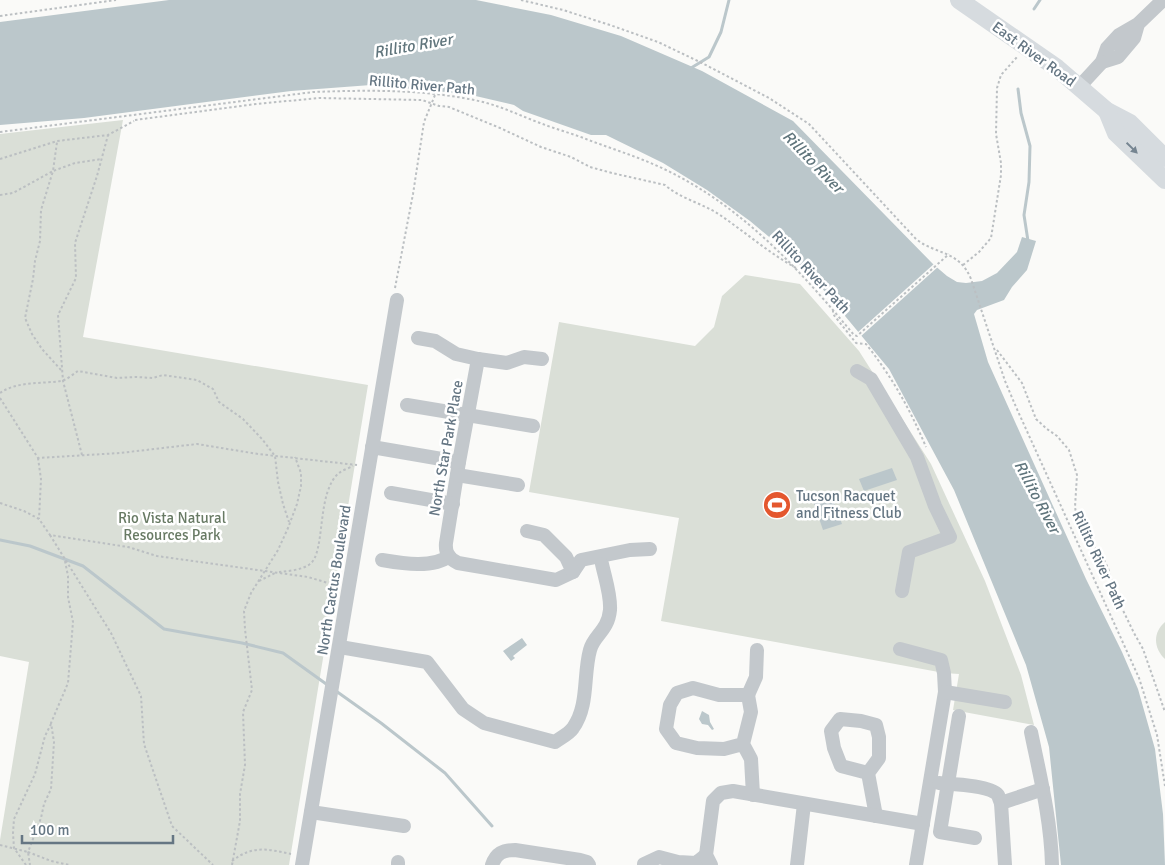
<svg xmlns="http://www.w3.org/2000/svg" width="1165" height="865" viewBox="0 0 1165 865" font-family="Signika,sans-serif">
	<style>
		.green { fill: #dadfd7 }
		.water { fill: #bbc7cb }
		.pier { fill: #fafaf8 }
		.lines { fill: none; stroke-linecap: round; stroke-linejoin: round }
		.stream { stroke: #bbc7cb; stroke-width: 3 }
		.path { stroke: #bbbfc2; stroke-width: 2; stroke-dasharray: 2.5 2.5; stroke-linecap: butt }
		.minor { stroke: #c3c8cc; stroke-width: 14 }
		.major { stroke: #d6dbdf; stroke-width: 18 }
		.oneway { fill: #768591 }
		.labels { text-anchor: middle; dominant-baseline: central; stroke-width: 5; stroke-linejoin: round; paint-order: stroke }
		.street-label { font-size: 15px; fill: #657683; stroke: #fff }
		.poi-label { font-size: 15px; fill: #657683; stroke: #fff; text-anchor: start }
		.park-label { font-size: 15px; fill: #687a64; stroke: #fff }
		.water-label { font-size: 16px; font-style: italic; fill: #60757c; stroke: #fff }
	</style>
	<rect width="100%" height="100%" fill="#fafaf8"/>
	<!-- green -->
	<g class="green">
		<polygon points="123,120 83,337 368,385 289,865 0,865 0,840 29,662 0,656 0,134"/>
		<polygon points="745,275 800,284 859,351 931,464 985,581 1021,675 1034,725 953,710 959,674 944,673 661,621 679,518 529,492 559,322 695,346 714,327 722,296"/>
		<path d="M1165,622v37c-12,-11 -12,-27 0,-37z"/>
	</g>
	<!-- water -->
	<g class="water">
		<polygon points="169,0 476,0 551,15 621,36 702,71 793,121 933,264 947,276 957,282 966,283 982,281 997,273 1017,252 1022,237 1036,241 1027,270 1012,287 1004,300 977,310 974,314 988,362 1086,579 1122,652 1138,689 1155,749 1163,814 1165,865 1061,865 1049,747 1026,665 954,490 889,369 821,287 786,251 750,221 707,190 663,163 606,135 591,135 523,111 514,105 467,94 371,85 291,91 84,118 0,125 0,22"/>
		<polygon points="892,468 897,480 864,491 859,479"/>
		<polygon points="830,492 842,524 823,530 812,498"/>
		<polygon points="522,638 527,645 513,656 515,658 511,661 503,651"/>
		<polygon points="702,711 709,715 710,722 714,729 712,730 708,725 702,724 699,719"/>
	</g>
	<!-- pier -->
	<polygon class="pier" points="935,263 939,266 860,337 857,333"/>
	<g class="lines">
		<!-- stream -->
		<g class="stream">
			<polyline points="1034,9 1040,0"/>
			<polyline points="691,68 709,57 721,32 729,0"/>
			<polyline points="1018,89 1021,113 1030,146 1029,182 1024,215 1028,241"/>
			<polyline points="0,540 30,546 83,566 164,629 242,643 283,653 329,686"/>
			<polyline points="336,691 381,723 445,773 492,826"/>
		</g>
		<!-- path -->
		<g class="path">
			<path d="M521,0l42,10 47,15 48,17 44,21 67,35 40,26 107,115c20,16 43,11 55,40l34,102 11,26 123,271 18,57 8,51"/>
			<polyline points="0,16 116,0"/>
			<path d="M135,120l121,-16 63,-6 103,2 17,6 10,1 51,21 41,19 30,10 19,10 22,6 53,12c16,14 37,18 55,30 25,17 49,38 76,53"/>
			<path d="M0,132l313,-40c57,-2 114,-3 170,10 20,5 38,14 57,21 15,6 31,10 46,16 26,10 53,18 78,30 78,37 136,101 190,166l3,1 92,-82"/>
			<polyline points="0,159 57,141 108,135 134,121"/>
			<polyline points="0,195 13,193 53,171 57,142"/>
			<polyline points="963,265 979,252 991,238 1001,175 1001,163 996,134 997,88 1001,75 1017,57"/>
			<polyline points="395,288 413,194 424,122 435,95"/>
			<path d="M833,310v4l23,29 10,1c26,33 44,65 60,103"/>
			<polyline points="997,350 1022,383 1036,419 1047,429 1057,436 1069,450 1077,475 1075,507 1077,519 1086,536 1104,560 1108,568 1116,596 1134,633 1143,649 1165,712"/>
			<polyline points="61,370 42,349 32,334 25,318 33,279 35,261 40,241 41,210 53,171 75,163 102,159"/>
			<path d="M0,393c17,-12 41,-9 61,-12 6,-1 12,-7 17,-10l39,7 20,-1 16,1 10,-3 34,5 16,9 6,13 24,17 19,20 13,17 3,26 5,22 6,18"/>
			<polyline points="0,398 38,458 120,453 197,444 258,454 357,465"/>
			<polyline points="82,455 63,381 58,315 76,278 75,243 97,176 108,135"/>
			<polyline points="38,458 41,479 39,519"/>
			<polyline points="0,503 24,511 39,519 50,535 128,547 157,556 308,577 338,586"/>
			<polyline points="50,535 111,633 141,696 144,744 172,826 213,865"/>
			<polyline points="65,561 68,576 68,597 73,622 68,683 51,723 54,742 51,789 44,804 41,818 28,852 51,861 69,865"/>
			<path d="M279,572c10,-1 23,-2 31,-8 16,-12 6,-72 29,-91 4,-3 10,-5 14,-7"/>
			<polyline points="259,581 275,573"/>
			<polyline points="0,845 28,852 30,865"/>
			<path d="M232,861c21,-16 35,-12 59,-7"/>
			<polyline points="26,865 14,848 13,833 14,819 35,774 45,736 51,724"/>
			<polyline points="232,865 240,821 240,794 245,765 243,712 252,690 245,629 244,611 251,593 278,550 288,528 297,504 301,486 301,473 295,457"/>
		</g>
		<!-- minor -->
		<g class="minor">
			<polyline points="1138,24 1134,38 1118,57 1102,62 1107,48 1119,35 1138,24 1163,0"/>
			<polyline points="1079,87 1102,62"/>
			<polyline points="418,338 435,341 456,354 478,359 507,363 524,357 542,359"/>
			<path d="M478,359l-19,103 -13,81c-1,10 3,16 12,20l98,17 17,-8 8,-12 49,-10 20,-1"/>
			<polyline points="857,371 871,379 917,457 935,506 950,537 909,552 902,591"/>
			<polyline points="407,405 533,426"/>
			<polyline points="372,447 459,462"/>
			<polyline points="457,475 518,485"/>
			<polyline points="391,493 453,504"/>
			<polyline points="527,531 544,535 566,557 573,572"/>
			<path d="M382,560c18,3 51,9 67,-4"/>
			<path d="M340,647l87,15 36,47 21,14 71,19c5,-4 14,-8 18,-14 16,-22 10,-53 17,-78 4,-15 18,-19 20,-40 1,-15 -5,-32 -8,-46"/>
			<polyline points="900,649 941,660 944,673 945,692 916,865"/>
			<polyline points="945,692 1005,702"/>
			<polyline points="748,695 756,677 757,650"/>
			<polyline points="959,716 940,832 975,838"/>
			<path d="M1031,732c9,44 20,88 21,133"/>
			<polyline points="743,744 724,749 697,748 676,743 666,729 670,705 677,693 693,688 719,695 748,695 751,712 743,744 751,759 753,795"/>
			<polyline points="868,773 841,766 834,748 831,731 840,719 861,721 876,725 879,737 879,758 868,773 876,816"/>
			<path d="M939,783c13,1 51,2 59,12 1,3 2,6 3,8l4,62"/>
			<polyline points="1001,803 1043,789"/>
			<polyline points="311,812 404,826"/>
			<polyline points="302,865 397,300"/>
			<polyline points="398,865 398,862"/>
			<path d="M492,865c4,-12 11,-15 23,-15l65,10 7,2 2,3"/>
			<polyline points="644,865 644,864 659,857 678,862 696,863 706,855"/>
			<polyline points="711,865 706,855 713,801 721,793 733,791 923,824"/>
			<polyline points="797,865 804,804"/>
		</g>
		<!-- major -->
		<g class="major">
			<polyline points="959,0 1057,68 1107,111 1130,123 1165,158"/>
			<polyline points="1107,111 1116,133 1165,180"/>
		</g>
	</g>
	<!-- one-way arrows -->
	<defs><path id="oneway-solid" d="M-6-.8H1V-3.2L6.5 0L1 3.2V.8H-6Z" transform="scale(1.25)"/></defs>
	<use class="oneway" href="#oneway-solid" transform="translate(1132 148) rotate(44)"/>
	<!-- icons -->
	<defs>
		<symbol id="stadium-disc" viewBox="-11 -11 22 22"><circle r="9.5" fill="#e4572e" stroke="#fff"/><path d="M0-5a6.5 5 0 1 0 0 10a6.5 5 0 1 0 0-10ZM-3.5-1.8h7v3.6h-7Z" fill="#fff"/></symbol>
	</defs>
	<g fill-rule="evenodd">
		<use href="#stadium-disc" x="761" y="489" width="32" height="32"/>
	</g>
	<g class="labels">
		<!-- street labels -->
		<g class="street-label">
			<text transform="translate(1034 54) rotate(36)">East River Road</text>
			<text transform="translate(422 85) rotate(5)">Rillito River Path</text>
			<text transform="translate(811 272) rotate(47)">Rillito River Path</text>
			<text transform="translate(446 448) rotate(-80)">North Star Park Place</text>
			<text transform="translate(1099 560) rotate(65)">Rillito River Path</text>
			<text transform="translate(334 580) rotate(-81)">North Cactus Boulevard</text>
		</g>
		<!-- poi labels -->
		<g class="poi-label">
			<text x="796" y="496">Tucson Racquet<tspan x="796" dy="17">and Fitness Club</tspan></text>
		</g>
		<!-- park labels -->
		<g class="park-label">
			<text x="172" y="518">Rio Vista Natural<tspan x="172" dy="17">Resources Park</tspan></text>
		</g>
		<!-- water labels -->
		<g class="water-label">
			<text transform="translate(413 46) rotate(-10)">Rillito River</text>
			<text transform="translate(813 162) rotate(46)">Rillito River</text>
			<text transform="translate(1037 497) rotate(62)">Rillito River</text>
		</g>
	</g>
	<!-- scale -->
	<path d="M22 835v8h151v-8" fill="none" stroke="#657683" stroke-width="2.5"/>
	<text x="30" y="835" font-size="15" fill="#657683" stroke="#ffffff" stroke-width="4" paint-order="stroke">100 m</text>
</svg>
